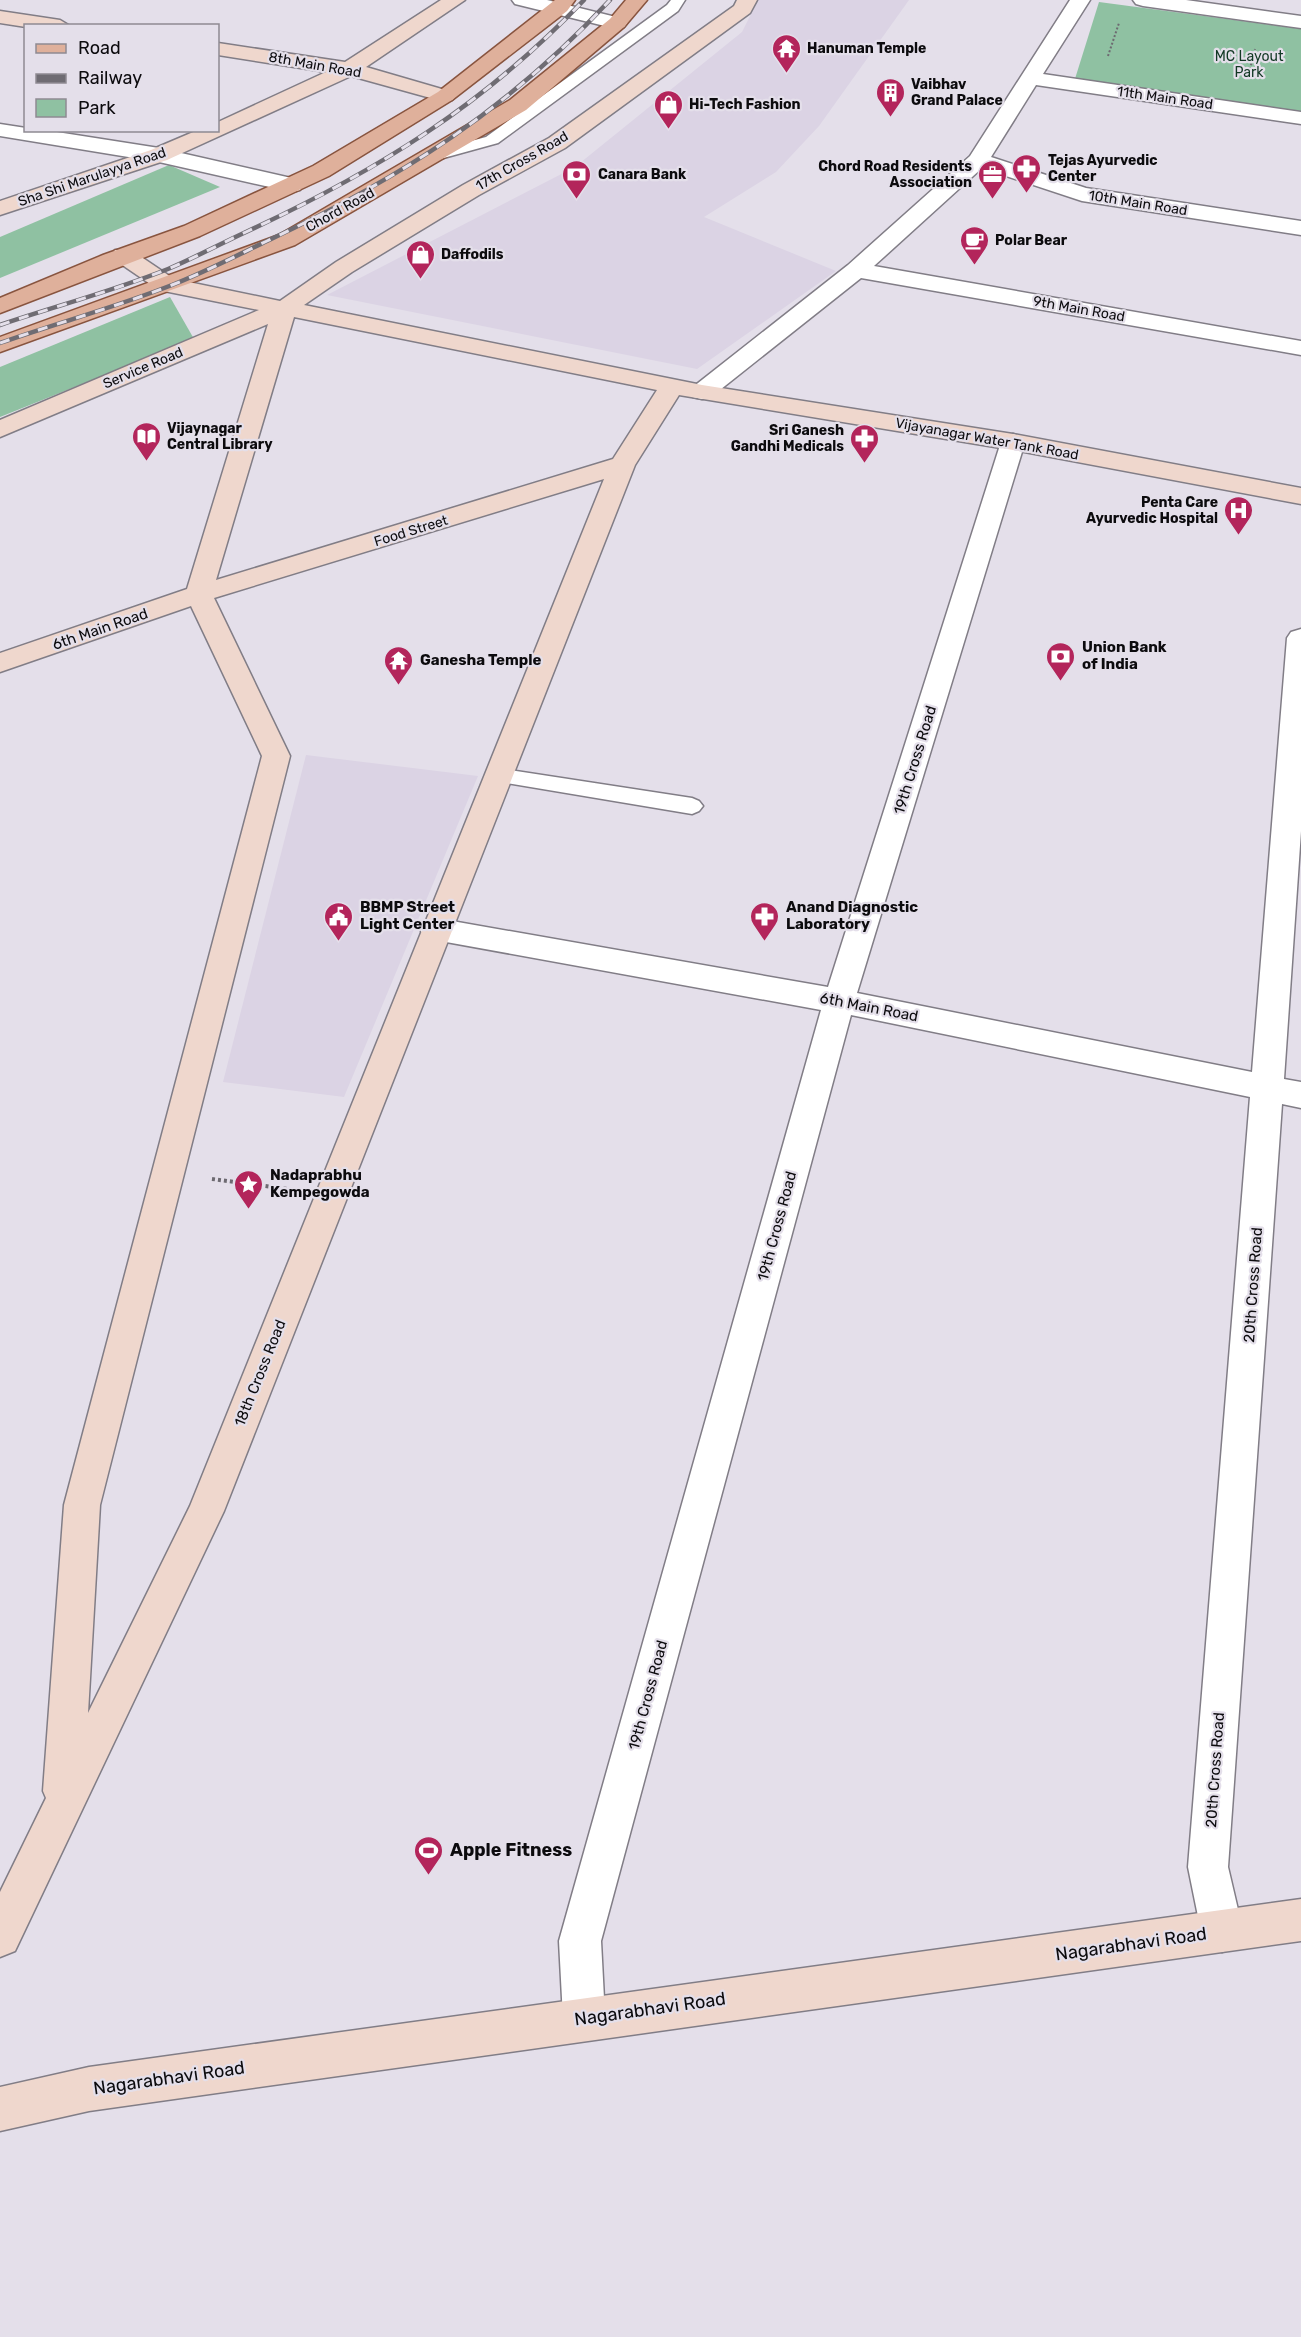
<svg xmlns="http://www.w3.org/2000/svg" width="1301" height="2337" viewBox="0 0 1301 2337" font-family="Rubik,sans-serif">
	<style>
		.built { fill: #dbd3e4 }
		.green { fill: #8fc1a2 }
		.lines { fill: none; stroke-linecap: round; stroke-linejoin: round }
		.lane-casing { stroke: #817d86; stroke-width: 3 }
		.street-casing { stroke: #817d86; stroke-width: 3 }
		.secondary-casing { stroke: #817d86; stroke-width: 3 }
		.primary-casing { stroke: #88543f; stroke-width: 3 }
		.path-far1 { stroke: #6d6a71; stroke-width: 2; stroke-dasharray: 2 2; stroke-linecap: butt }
		.path { stroke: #6d6a71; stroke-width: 4; stroke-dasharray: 3 3; stroke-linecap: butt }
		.lane { fill: #fff; fill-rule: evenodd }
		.street { fill: #fff; fill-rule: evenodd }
		.secondary { fill: #efd7cd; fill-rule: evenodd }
		.primary { fill: #dfb09b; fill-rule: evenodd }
		.rail-casing { stroke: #6f6c73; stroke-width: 4.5 }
		.rail { stroke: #e4dfea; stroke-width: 3; stroke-dasharray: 10; stroke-linecap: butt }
		.labels { text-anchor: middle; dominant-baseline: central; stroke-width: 4.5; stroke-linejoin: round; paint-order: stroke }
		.far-poi-label { font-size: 14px; font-weight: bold; fill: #0c0b0e; stroke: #e4dfea; text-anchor: start }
		.far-park-label { font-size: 14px; fill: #123824; stroke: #e4dfea }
		.far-street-label { font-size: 14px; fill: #0c0b0e; stroke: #e4dfea }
		.street-label { font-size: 15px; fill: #0c0b0e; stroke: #e4dfea }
		.poi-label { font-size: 15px; font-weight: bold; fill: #0c0b0e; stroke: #e4dfea; text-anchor: start }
		.near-poi-label { font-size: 18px; font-weight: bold; fill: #0c0b0e; stroke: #e4dfea; text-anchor: start }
		.near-street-label { font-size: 18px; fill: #0c0b0e; stroke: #e4dfea }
	</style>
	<rect width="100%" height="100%" fill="#e4dfea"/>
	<!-- built -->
	<g class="built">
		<polygon points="758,0 909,0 819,126 776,172 704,217 836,271 697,369 327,295 575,167 742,32"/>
		<polygon points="306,755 478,776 344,1097 223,1082"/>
	</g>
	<!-- green -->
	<g class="green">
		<polygon points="1099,2 1301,29 1301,114 1074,82"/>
		<polygon points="169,165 220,187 0,278 0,237"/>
		<polygon points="170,297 194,339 0,417 0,367"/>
	</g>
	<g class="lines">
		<defs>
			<g id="lane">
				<polygon points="671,0 685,0 678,11 498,143 429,162 421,157 423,154 486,137 667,5"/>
				<polygon points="496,768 692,798 699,801 703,806 699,811 692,814 489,780 486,775 489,770"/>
			</g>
			<g id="street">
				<polygon points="512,0 547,0 624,19 627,23 624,27 617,29 515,4"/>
				<polygon points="1070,0 1090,0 1043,74 1301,112 1301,124 1036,85 991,157 1086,188 1301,221 1301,235 1082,201 982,168 874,266 1301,341 1301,355 861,278 711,397 702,399 693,397 690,392 693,387 848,265 970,156"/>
				<polygon points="1133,0 1186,0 1301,16 1301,28 1143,6 1136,4"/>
				<polygon points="0,124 26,128 26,130 44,130 159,148 300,180 303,185 300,190 292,192 159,162 0,136"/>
				<polygon points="1013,434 1022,437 1025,442 857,993 1252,1072 1287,638 1291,632 1301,629 1301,831 1284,1079 1301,1082 1301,1108 1282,1104 1228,1867 1243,1931 1237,1946 1222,1952 1207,1946 1201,1931 1188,1867 1250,1097 851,1015 601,1941 605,2018 599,2033 584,2039 569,2033 563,2018 559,1941 821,1010 435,940 424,937 420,929 424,921 435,918 828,987 1001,442 1004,437"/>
			</g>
			<g id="secondary">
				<polygon points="441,0 465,0 366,67 452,92 456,96 452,100 445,102 351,76 167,160 0,215 0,201 151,150 198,130 218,130 218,122 326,72 218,55 218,43 345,62"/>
				<path d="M737,0h20l-7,13 -185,135 -86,47 -127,77 -48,33 398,80 311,49 288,54v16l-288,-54 -334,-55 -44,70 -411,1046 -209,440 -15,6v-65l46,-94 -3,-7 21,-286 198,-749 -71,-150 -191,66v-19l187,-64 81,-265 -268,113v-17l259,-110 -100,-20 -44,-30 -3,-5 3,-5h16l43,29 106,22 56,-39 127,-77 86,-47 185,-132zM294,317l363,73 -44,69 -397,121zM604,479l-414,1027 -102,207 12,-208 190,-749 -76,-158z"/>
				<polygon points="0,11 60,20 70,26 26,27 0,23"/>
				<polygon points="1301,1899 1301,1941 89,2111 0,2131 0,2087 89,2067"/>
			</g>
			<g id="primary">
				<polygon points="555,0 575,0 567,11 452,100 329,176 200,236 0,313 0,298 103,255 184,226 313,166 438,92"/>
				<polygon points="626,0 647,0 624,27 526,110 295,245 0,352 0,337 279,235 510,100 610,19"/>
			</g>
		</defs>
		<!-- lane casing -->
		<use href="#lane" class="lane-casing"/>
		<!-- street casing -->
		<use href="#street" class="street-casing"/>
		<!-- secondary casing -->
		<use href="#secondary" class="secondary-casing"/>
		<!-- primary casing -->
		<use href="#primary" class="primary-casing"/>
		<!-- path-far1 -->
		<g class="path-far1">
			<polyline points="1108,56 1119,23"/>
			<polyline points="1248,77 1255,49"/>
		</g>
		<!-- path -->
		<polyline class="path" points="212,1179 288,1189"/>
		<!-- lane -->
		<use href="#lane" class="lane"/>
		<!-- street -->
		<use href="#street" class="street"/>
		<!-- secondary -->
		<use href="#secondary" class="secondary"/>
		<!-- primary -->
		<use href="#primary" class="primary"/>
		<defs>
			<g id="rail">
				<path d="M0,325c56,-19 113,-34 168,-56 26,-11 52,-25 78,-37 131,-61 238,-127 338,-232"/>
				<path d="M0,343c57,-20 116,-36 172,-58 33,-13 64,-29 95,-44 134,-63 242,-132 343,-241"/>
			</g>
		</defs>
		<!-- rail casing -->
		<use href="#rail" class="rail-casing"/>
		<!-- rail -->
		<use href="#rail" class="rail"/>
	</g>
	<!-- icons -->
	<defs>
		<symbol id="temple-pin" viewBox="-11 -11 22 30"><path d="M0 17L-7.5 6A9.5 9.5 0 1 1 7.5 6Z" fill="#b3255b" stroke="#e4dfea"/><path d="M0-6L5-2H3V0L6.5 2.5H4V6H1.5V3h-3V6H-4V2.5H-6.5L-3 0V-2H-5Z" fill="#fff"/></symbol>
		<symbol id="building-pin" viewBox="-11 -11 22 30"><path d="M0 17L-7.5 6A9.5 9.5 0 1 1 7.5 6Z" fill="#b3255b" stroke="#e4dfea"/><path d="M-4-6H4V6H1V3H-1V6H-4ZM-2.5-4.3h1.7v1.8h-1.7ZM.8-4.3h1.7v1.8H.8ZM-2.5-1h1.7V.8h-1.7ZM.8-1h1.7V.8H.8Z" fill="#fff"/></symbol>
		<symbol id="shop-pin" viewBox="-11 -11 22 30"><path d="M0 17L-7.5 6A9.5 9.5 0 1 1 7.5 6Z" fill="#b3255b" stroke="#e4dfea"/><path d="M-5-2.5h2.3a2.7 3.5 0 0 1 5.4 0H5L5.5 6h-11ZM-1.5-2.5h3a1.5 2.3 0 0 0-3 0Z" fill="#fff"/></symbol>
		<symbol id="pharmacy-pin" viewBox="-11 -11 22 30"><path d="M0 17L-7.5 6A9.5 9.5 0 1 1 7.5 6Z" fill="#b3255b" stroke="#e4dfea"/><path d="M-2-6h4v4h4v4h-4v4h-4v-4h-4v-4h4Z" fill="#fff"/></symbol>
		<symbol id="bank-pin" viewBox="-11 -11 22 30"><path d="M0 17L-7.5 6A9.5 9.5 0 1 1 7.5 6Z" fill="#b3255b" stroke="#e4dfea"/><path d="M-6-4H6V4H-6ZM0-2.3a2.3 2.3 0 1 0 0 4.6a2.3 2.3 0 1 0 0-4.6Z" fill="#fff"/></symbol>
		<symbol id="office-pin" viewBox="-11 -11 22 30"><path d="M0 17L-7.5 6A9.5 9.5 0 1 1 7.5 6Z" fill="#b3255b" stroke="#e4dfea"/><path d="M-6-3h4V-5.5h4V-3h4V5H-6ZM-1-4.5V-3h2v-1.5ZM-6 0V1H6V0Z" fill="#fff"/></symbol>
		<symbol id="cafe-pin" viewBox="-11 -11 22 30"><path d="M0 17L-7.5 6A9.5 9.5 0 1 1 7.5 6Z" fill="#b3255b" stroke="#e4dfea"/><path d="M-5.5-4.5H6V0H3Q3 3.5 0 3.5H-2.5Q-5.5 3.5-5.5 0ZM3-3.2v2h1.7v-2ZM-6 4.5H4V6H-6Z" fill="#fff"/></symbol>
		<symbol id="library-pin" viewBox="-11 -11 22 30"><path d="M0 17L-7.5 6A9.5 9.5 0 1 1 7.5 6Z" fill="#b3255b" stroke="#e4dfea"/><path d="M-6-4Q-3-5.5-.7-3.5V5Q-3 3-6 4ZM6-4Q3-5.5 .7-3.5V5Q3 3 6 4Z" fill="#fff"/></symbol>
		<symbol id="hospital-pin" viewBox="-11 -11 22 30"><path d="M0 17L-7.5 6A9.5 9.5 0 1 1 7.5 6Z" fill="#b3255b" stroke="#e4dfea"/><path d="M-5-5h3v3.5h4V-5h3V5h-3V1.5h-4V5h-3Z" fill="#fff"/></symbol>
		<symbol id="civic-pin" viewBox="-11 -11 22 30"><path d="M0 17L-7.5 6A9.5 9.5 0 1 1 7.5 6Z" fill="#b3255b" stroke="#e4dfea"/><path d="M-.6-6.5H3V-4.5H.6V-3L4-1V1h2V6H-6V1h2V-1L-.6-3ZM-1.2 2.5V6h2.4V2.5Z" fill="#fff"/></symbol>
		<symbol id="sight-pin" viewBox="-11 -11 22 30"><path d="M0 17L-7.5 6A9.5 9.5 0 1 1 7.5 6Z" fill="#b3255b" stroke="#e4dfea"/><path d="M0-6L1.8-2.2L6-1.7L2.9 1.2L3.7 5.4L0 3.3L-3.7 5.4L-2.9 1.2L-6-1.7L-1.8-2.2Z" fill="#fff"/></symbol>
		<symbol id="stadium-pin" viewBox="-11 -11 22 30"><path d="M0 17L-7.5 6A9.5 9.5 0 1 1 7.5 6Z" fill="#b3255b" stroke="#e4dfea"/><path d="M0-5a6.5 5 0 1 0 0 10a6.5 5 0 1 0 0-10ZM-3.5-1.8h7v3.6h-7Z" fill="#fff"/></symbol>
	</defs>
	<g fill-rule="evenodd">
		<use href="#temple-pin" x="770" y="32" width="33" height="45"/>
		<use href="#building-pin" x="874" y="76" width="33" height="45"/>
		<use href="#shop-pin" x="652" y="88" width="33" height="45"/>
		<use href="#pharmacy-pin" x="1010" y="152" width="33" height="45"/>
		<use href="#bank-pin" x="560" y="158" width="33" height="45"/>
		<use href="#office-pin" x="976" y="158" width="33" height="45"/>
		<use href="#cafe-pin" x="958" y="224" width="33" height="45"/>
		<use href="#shop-pin" x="404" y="238" width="33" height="45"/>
		<use href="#library-pin" x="130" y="420" width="33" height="45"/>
		<use href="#pharmacy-pin" x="848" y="422" width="33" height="45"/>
		<use href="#hospital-pin" x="1222" y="494" width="33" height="45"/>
		<use href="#bank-pin" x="1044" y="640" width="33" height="45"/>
		<use href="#temple-pin" x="382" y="644" width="33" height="45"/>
		<use href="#civic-pin" x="322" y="900" width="33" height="45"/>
		<use href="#pharmacy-pin" x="748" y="900" width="33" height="45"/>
		<use href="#sight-pin" x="232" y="1168" width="33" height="45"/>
		<use href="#stadium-pin" x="412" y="1834" width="33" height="45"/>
	</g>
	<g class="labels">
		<!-- far-poi labels -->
		<g class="far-poi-label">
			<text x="807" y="48">Hanuman Temple</text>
			<text x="911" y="84">Vaibhav<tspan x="911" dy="16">Grand Palace</tspan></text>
			<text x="689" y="104">Hi-Tech Fashion</text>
			<text x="1048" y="160">Tejas Ayurvedic<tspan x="1048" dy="16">Center</tspan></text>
			<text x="972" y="166" text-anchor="end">Chord Road Residents<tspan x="972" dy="16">Association</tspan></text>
			<text x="598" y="174">Canara Bank</text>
			<text x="995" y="240">Polar Bear</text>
			<text x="441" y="254">Daffodils</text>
			<text x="167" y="428">Vijaynagar<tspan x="167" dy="16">Central Library</tspan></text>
			<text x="844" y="430" text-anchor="end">Sri Ganesh<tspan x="844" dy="16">Gandhi Medicals</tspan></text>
			<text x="1218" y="502" text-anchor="end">Penta Care<tspan x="1218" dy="16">Ayurvedic Hospital</tspan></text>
		</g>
		<!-- far-park labels -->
		<g class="far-park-label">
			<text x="1249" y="56">MC Layout<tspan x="1249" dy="16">Park</tspan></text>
		</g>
		<!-- far-street labels -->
		<g class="far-street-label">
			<text transform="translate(315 65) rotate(10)">8th Main Road</text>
			<text transform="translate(1165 98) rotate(8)">11th Main Road</text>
			<text transform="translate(522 161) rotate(-30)">17th Cross Road</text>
			<text transform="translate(92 177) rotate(-19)">Sha Shi Marulayya Road</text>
			<text transform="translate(1138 203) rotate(9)">10th Main Road</text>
			<text transform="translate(340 210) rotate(-29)">Chord Road</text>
			<text transform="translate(1079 309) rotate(10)">9th Main Road</text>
			<text transform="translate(143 368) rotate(-23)">Service Road</text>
			<text transform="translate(987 439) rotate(10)">Vijayanagar Water Tank Road</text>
			<text transform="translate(411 531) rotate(-17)">Food Street</text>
		</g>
		<!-- street labels -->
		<g class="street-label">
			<text transform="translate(100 629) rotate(-19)">6th Main Road</text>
			<text transform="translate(915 760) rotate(-73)">19th Cross Road</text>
			<text transform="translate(869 1007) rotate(11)">6th Main Road</text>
			<text transform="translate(777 1226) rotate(-75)">19th Cross Road</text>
			<text transform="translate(1253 1285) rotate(-86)">20th Cross Road</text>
			<text transform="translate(260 1373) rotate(-68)">18th Cross Road</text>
			<text transform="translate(648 1695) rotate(-75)">19th Cross Road</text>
			<text transform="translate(1215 1770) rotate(-86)">20th Cross Road</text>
		</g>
		<!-- poi labels -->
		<g class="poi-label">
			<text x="1082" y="647">Union Bank<tspan x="1082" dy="17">of India</tspan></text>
			<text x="420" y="660">Ganesha Temple</text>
			<text x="360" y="907">BBMP Street<tspan x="360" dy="17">Light Center</tspan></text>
			<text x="786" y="907">Anand Diagnostic<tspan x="786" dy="17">Laboratory</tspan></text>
			<text x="270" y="1175">Nadaprabhu<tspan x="270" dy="17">Kempegowda</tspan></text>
		</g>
		<!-- near-poi labels -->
		<g class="near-poi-label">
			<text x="450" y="1850">Apple Fitness</text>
		</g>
		<!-- near-street labels -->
		<g class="near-street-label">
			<text transform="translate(1131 1944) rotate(-8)">Nagarabhavi Road</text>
			<text transform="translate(650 2009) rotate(-8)">Nagarabhavi Road</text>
			<text transform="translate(169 2078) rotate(-8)">Nagarabhavi Road</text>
		</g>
	</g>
	<!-- legend -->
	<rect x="24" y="24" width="195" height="108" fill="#e4dfea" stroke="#8e8a92" stroke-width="1.5"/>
	<rect x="36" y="44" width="30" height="9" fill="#dfb09b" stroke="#8e8a92" stroke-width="1.5"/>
	<text x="78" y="54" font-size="18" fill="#0c0b0e">Road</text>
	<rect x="36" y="74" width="30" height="9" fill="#6f6c73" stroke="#8e8a92" stroke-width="1.5"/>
	<text x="78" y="84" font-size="18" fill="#0c0b0e">Railway</text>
	<rect x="36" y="99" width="30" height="18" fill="#8fc1a2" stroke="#8e8a92" stroke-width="1.5"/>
	<text x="78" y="114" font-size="18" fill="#0c0b0e">Park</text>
</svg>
